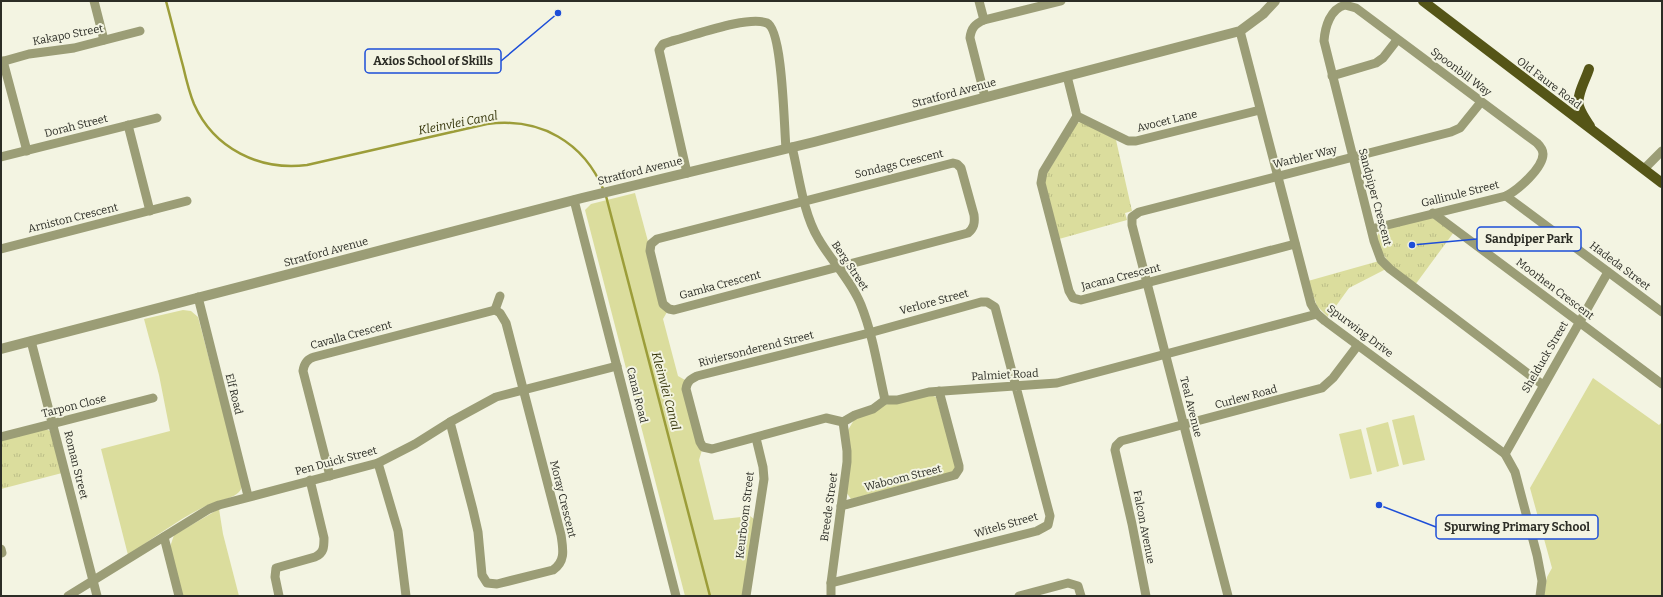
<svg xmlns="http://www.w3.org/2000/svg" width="1663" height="597" viewBox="0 0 1663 597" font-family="Bitter,serif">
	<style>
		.grass { fill: #dbdd9d }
		.park { fill: url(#park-tufts) }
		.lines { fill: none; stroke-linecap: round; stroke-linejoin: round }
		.stream { stroke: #9c9d39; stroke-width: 2.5 }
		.minor { stroke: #9b9d76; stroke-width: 9 }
		.tertiary { stroke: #9b9d76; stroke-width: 10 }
		.primary { stroke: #555517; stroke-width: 10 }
		.labels { text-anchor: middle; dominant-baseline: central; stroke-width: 4; stroke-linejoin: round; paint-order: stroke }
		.street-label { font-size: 11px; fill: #2c2d26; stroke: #f3f4e2 }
		.water-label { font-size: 12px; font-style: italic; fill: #323207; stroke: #f3f4e2 }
		.leader { fill: none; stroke: #1d4ed8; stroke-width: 1.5 }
		.callout-dot { fill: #1d4ed8; stroke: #f3f4e2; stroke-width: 1.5 }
		.callout { fill: #f3f4e2; stroke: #1d4ed8; stroke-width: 1.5 }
		.callout-label { font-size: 12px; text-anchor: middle; font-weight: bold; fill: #2c2d26 }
	</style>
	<defs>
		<pattern id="park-tufts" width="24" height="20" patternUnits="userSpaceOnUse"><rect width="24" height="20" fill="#dbdd9d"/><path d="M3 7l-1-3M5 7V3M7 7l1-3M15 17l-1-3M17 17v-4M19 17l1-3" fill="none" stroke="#bcbe87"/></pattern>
	</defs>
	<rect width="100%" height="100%" fill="#f3f4e2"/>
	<!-- grass -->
	<g class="grass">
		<polygon points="635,193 667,312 663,319 678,376 685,380 702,450 699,460 714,520 750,516 754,519 743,596 685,596 585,210 591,204"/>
		<path d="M183,310l8,1 7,6 44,167c1,14 -23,16 -34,21 -28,13 -54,33 -80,50l-27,-106 69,-18 -11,-56 -15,-56z"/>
		<polygon points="1593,378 1659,425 1662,422 1662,596 1544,596 1547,577 1552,568 1530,488"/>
		<polygon points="930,395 936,397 956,466 954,472 851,499 846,492 851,458 848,430 854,420 884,405"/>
		<polygon points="1414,415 1425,460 1403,465 1392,420"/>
		<polygon points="1388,422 1399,466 1377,472 1366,428"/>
		<polygon points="1361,429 1372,474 1350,479 1339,434"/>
		<polygon points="219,509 223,534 239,596 182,596 170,547 174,535"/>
	</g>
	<!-- park -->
	<g class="park">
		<polygon points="1081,122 1116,140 1132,211 1125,213 1127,220 1059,239 1044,185 1045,177 1077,123"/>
		<path d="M1431,217l23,15 -39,53c-17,-13 -36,-27 -38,-49l3,-5z"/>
		<polygon points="1379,261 1386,269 1349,288 1328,317 1317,306 1308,281"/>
		<polygon points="46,429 50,431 62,473 1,489 1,440"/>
	</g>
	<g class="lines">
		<!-- stream -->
		<g class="stream">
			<path d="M166,1c6,22 11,43 17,65 3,13 6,26 11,38 20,45 66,67 113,61l180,-41c53,-7 97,18 117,67"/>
			<polyline points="606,196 710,596"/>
		</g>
		<!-- minor -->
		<g class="minor">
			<polyline points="94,1 104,40"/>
			<polyline points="979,1 984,20"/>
			<polyline points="1240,31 1311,304 1317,314 1325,321 1505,454 1515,472 1537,555 1542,581 1540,596"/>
			<polyline points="3,61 27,151"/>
			<polyline points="1,62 29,54 74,48 140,31"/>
			<polyline points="1067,76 1077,116 1128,141 1136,141 1260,110"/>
			<polyline points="1332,76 1376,63 1383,58 1397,40"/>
			<path d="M985,97l-15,-59c1,-10 5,-14 14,-18l77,-19"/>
			<polyline points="1077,116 1043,172 1041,183 1069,291 1073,298 1081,300 1295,244"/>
			<polyline points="128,125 150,211"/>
			<path d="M792,147c7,28 11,66 26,91 13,23 33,42 43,67 12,30 17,64 24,95"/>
			<polyline points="1,157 157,118"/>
			<path d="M953,163l4,1 4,4 13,47c1,8 0,13 -6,18l-294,77 -5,-1 -6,-5 -13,-53 1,-7 6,-5z"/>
			<polyline points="1644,169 1662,151"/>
			<path d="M687,173l-28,-123 4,-6 9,-3c21,-5 76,-26 95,-18 16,7 17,106 19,125"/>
			<polyline points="1506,196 1662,312"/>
			<polyline points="574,200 676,596"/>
			<polyline points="1433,213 1662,384"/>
			<path d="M1371,229l135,-33c12,-6 37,-28 37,-42 0,-5 -3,-8 -6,-11l-181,-135 -11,-3c-15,4 -20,22 -21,36l50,200 7,19 9,9 153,116"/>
			<polyline points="1,249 187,201"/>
			<polyline points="198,297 248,496"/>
			<polyline points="495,310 500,296"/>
			<polyline points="31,341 97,596"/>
			<polyline points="1,437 153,398"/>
			<polyline points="1505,454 1608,272"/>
			<polyline points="378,463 398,531 406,596"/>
			<path d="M330,476l-27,-105c1,-7 4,-12 11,-14l181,-47 5,3 6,10 55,212c2,14 5,26 -8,35l-56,14 -10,-1 -5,-8 -4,-43 -5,-22 -23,-88"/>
			<polyline points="841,506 955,475 959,469 959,466 939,391"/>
			<polyline points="164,537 179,596"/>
			<polyline points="1,549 2,553"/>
			<path d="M831,583l206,-52 11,-6 2,-9 -55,-209 -8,-5h-6l-112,31 -172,43c-6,3 -10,5 -11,13l14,53 3,5 9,2 114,-31 17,4 12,-7 18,-6 12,-9h12l32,-8 128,-9 260,-69"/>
			<polyline points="68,596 209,509 219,505 378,463 415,444 450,422 496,397 617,366"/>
			<path d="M279,596l-4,-19 1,-9 39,-11c9,-4 9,-10 9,-19l-14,-58"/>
			<polyline points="746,596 764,479 763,467 756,438"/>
			<polyline points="831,596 831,583 847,462 847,451 843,422"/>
			<polyline points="1019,596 1068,583 1078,586 1081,596"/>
			<polyline points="1146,596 1132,524 1115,450 1116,446 1121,441 1322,388 1333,378 1358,345"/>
			<polyline points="1228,596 1132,225 1132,217 1139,212 1451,132 1460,128 1481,102"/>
		</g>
		<!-- tertiary -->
		<polyline class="tertiary" points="1,349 582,198 814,142 1240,31 1263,14 1275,1"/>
		<!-- primary -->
		<g class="primary">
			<polyline points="1423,1 1662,183"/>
			<path d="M1589,69c-3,10 -13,26 -10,37 2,7 7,14 11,20"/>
		</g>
	</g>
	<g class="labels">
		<!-- street labels -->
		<g class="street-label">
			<text transform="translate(68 35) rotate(-11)">Kakapo Street</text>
			<text transform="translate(1461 72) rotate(37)">Spoonbill Way</text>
			<text transform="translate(1549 83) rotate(37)">Old Faure Road</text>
			<text transform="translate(954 93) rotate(-15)">Stratford Avenue</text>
			<text transform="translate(1167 121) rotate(-14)">Avocet Lane</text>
			<text transform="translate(76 126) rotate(-14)">Dorah Street</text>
			<text transform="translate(1305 157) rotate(-14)">Warbler Way</text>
			<text transform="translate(899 164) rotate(-14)">Sondags Crescent</text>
			<text transform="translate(640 171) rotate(-14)">Stratford Avenue</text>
			<text transform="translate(1460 194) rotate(-14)">Gallinule Street</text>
			<text transform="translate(1375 197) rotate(75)">Sandpiper Crescent</text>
			<text transform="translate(73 218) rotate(-14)">Arniston Crescent</text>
			<text transform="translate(326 252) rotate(-15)">Stratford Avenue</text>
			<text transform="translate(850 266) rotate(56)">Berg Street</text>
			<text transform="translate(1620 266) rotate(37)">Hadeda Street</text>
			<text transform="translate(1121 277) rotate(-14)">Jacana Crescent</text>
			<text transform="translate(720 285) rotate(-15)">Gamka Crescent</text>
			<text transform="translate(1555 289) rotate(37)">Moorhen Crescent</text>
			<text transform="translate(934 302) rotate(-15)">Verlore Street</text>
			<text transform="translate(1360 331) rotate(37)">Spurwing Drive</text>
			<text transform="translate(351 335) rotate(-15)">Cavalla Crescent</text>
			<text transform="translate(756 349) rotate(-14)">Riviersonderend Street</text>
			<text transform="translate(1545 357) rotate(-60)">Shelduck Street</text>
			<text transform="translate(1005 375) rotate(-3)">Palmiet Road</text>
			<text transform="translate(234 394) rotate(76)">Elf Road</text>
			<text transform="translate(637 395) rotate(76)">Canal Road</text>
			<text transform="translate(1246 397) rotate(-15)">Curlew Road</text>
			<text transform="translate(74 406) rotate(-14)">Tarpon Close</text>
			<text transform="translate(1191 407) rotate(76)">Teal Avenue</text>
			<text transform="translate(336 461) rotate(-15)">Pen Duick Street</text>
			<text transform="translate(76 465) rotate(76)">Roman Street</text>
			<text transform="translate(903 478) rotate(-14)">Waboom Street</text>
			<text transform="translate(563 499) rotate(76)">Moray Crescent</text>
			<text transform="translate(829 507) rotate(-82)">Breede Street</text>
			<text transform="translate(745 515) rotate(-83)">Keurboom Street</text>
			<text transform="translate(1006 525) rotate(-16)">Witels Street</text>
			<text transform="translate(1144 527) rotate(79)">Falcon Avenue</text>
		</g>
		<!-- water labels -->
		<g class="water-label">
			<text transform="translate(458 123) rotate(-11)">Kleinvlei Canal</text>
			<text transform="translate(666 391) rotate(75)">Kleinvlei Canal</text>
		</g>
	</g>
	<!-- callouts -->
	<path class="leader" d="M558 13L501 61M1412 245L1477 239M1379 505L1436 527"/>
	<g class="callout-dot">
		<circle cx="558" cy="13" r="4"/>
		<circle cx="1412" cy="245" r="4"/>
		<circle cx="1379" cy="505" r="4"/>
	</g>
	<g class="callout">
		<rect x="365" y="49" width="136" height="24" rx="4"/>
		<rect x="1477" y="227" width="104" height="24" rx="4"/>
		<rect x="1436" y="515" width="162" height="24" rx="4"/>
	</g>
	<g class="callout-label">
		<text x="433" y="65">Axios School of Skills</text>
		<text x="1529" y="243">Sandpiper Park</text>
		<text x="1517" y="531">Spurwing Primary School</text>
	</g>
	<!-- border -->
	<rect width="1663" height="597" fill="none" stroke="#2c2d26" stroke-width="4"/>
</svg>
